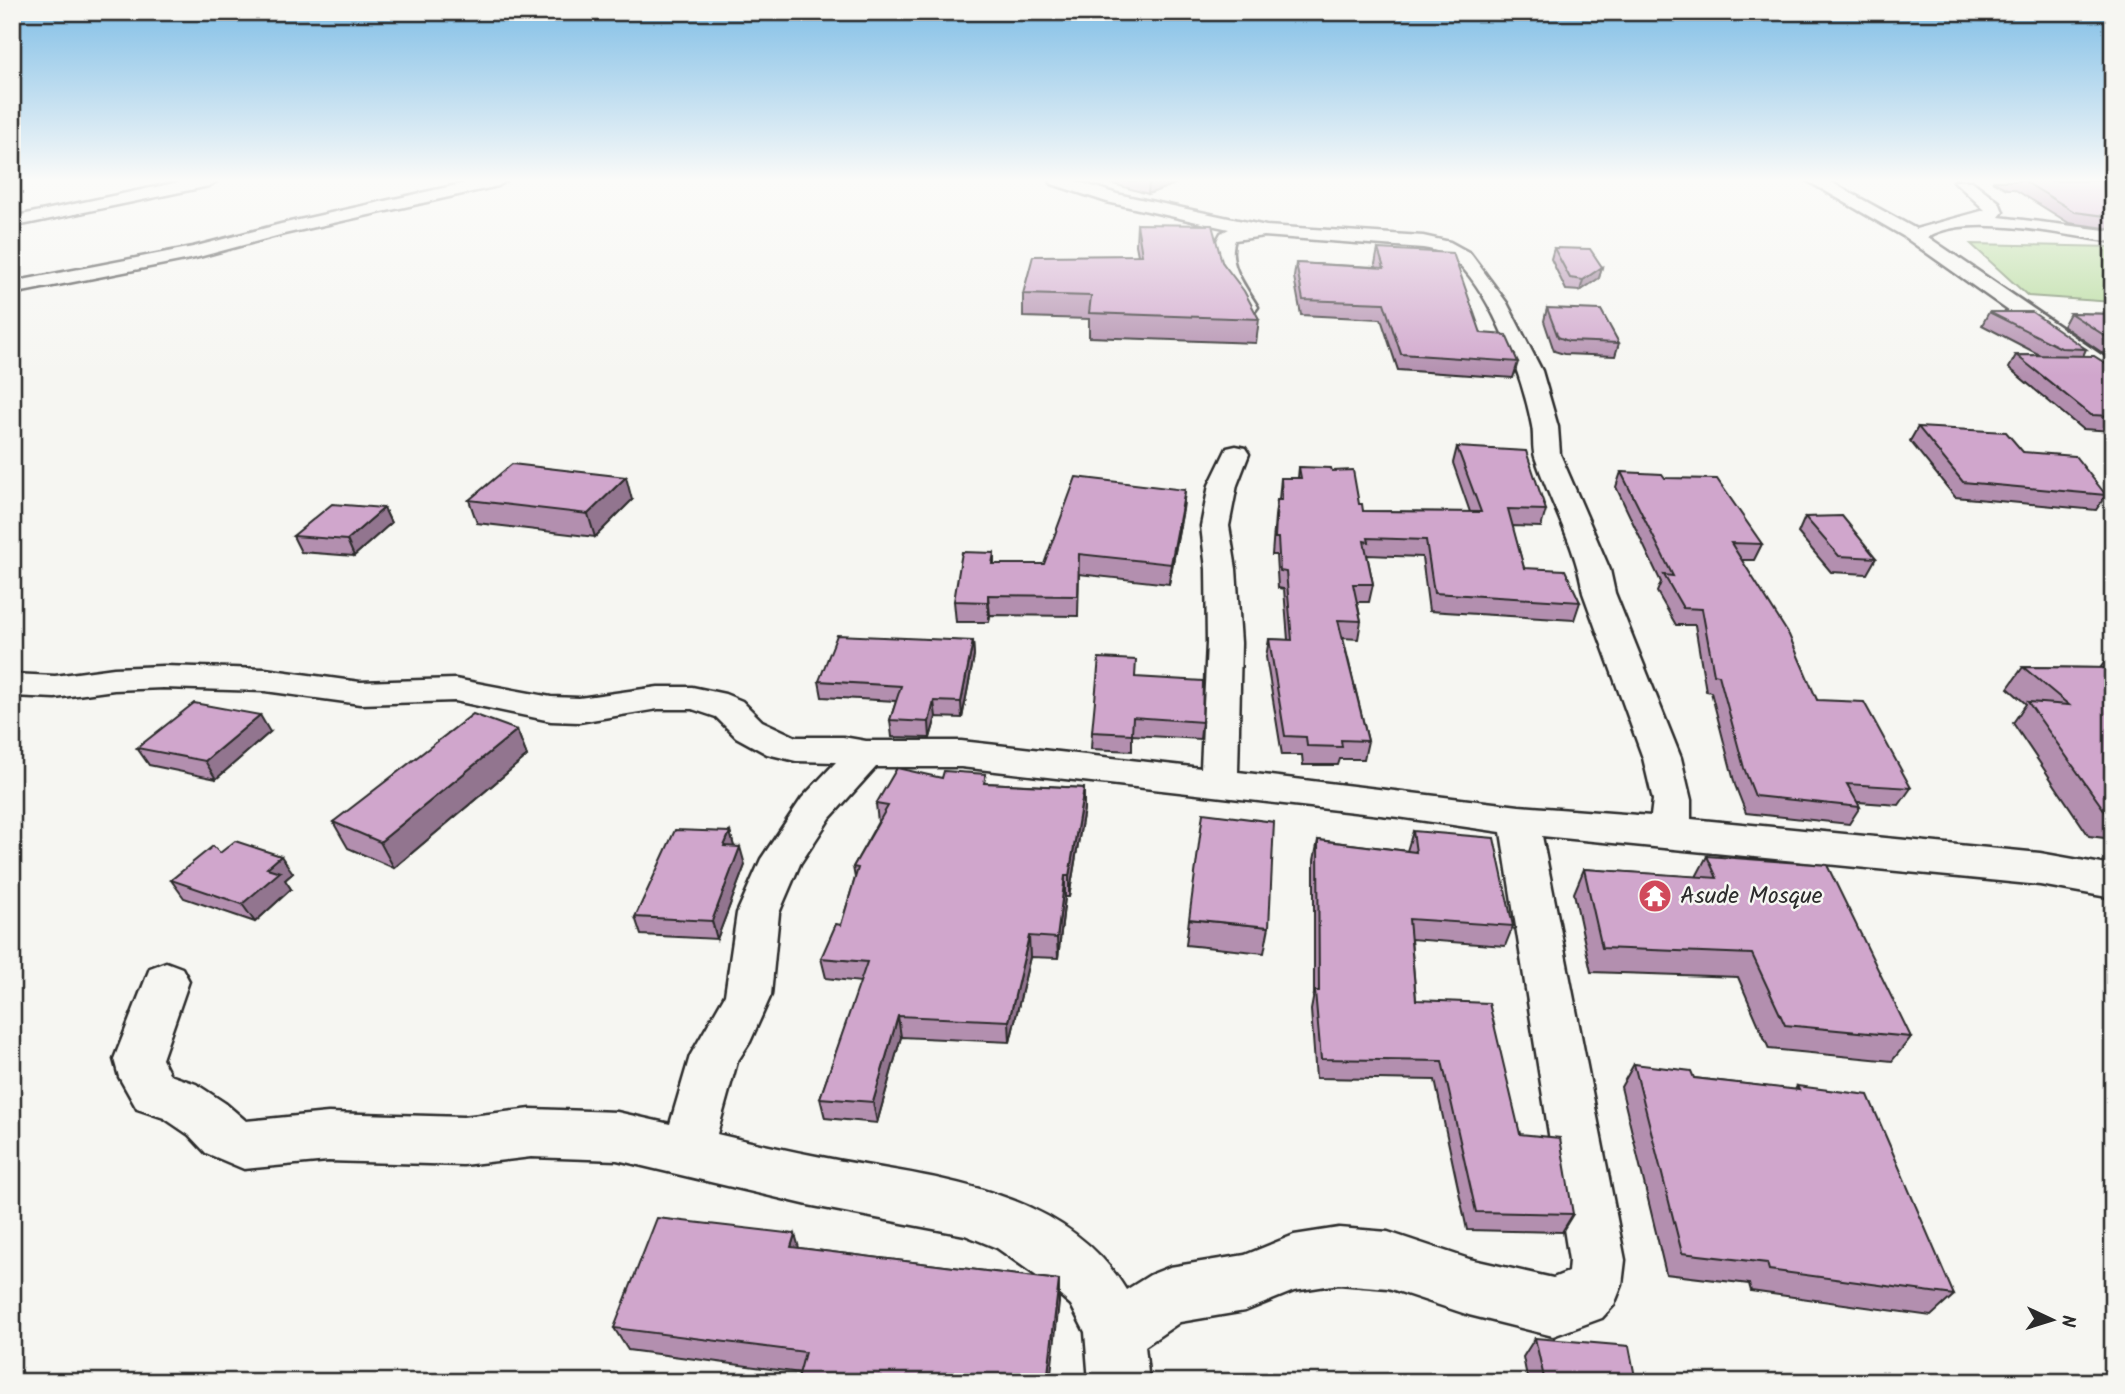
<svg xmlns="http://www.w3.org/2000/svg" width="2125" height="1394" viewBox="0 0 2125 1394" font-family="Kalam,sans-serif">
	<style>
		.green { fill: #b0d894; stroke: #6e8260; stroke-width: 2 }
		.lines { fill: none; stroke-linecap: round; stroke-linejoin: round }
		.street-casing { stroke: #2b2b2b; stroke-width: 5 }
		.street { fill: #f6f6f2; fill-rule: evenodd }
		.wall { fill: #b38faf; stroke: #2b2b2b; stroke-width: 2 }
		.shaded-wall { fill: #92748f; stroke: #2b2b2b; stroke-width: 2 }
		.building { fill: #d0a6cc; stroke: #2b2b2b; stroke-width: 2 }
		.labels { text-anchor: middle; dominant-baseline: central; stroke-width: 5; stroke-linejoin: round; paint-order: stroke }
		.near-poi-label { font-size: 24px; fill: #2b2b2b; stroke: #f6f6f2; text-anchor: start }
	</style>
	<rect width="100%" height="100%" fill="#f6f6f2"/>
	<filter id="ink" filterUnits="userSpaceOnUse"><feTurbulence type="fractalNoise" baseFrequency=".0143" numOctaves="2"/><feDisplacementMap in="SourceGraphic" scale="14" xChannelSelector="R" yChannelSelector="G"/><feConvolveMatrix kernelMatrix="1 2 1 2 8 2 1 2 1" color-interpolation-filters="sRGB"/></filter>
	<g filter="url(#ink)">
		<!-- green -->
		<polygon class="green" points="1971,244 2113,247 2113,302 2028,296"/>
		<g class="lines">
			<defs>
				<g id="street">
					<polygon points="184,181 217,181 209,186 12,227 12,217"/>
					<polygon points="475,181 506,181 498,186 284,234 195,258 12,294 12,282 193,247 281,224"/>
					<path d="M1050,181h26l41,13 149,32 157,10 27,6 20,11 37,50 35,68 16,56 2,27 50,116 5,23 66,165 10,42v19l349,34 73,13v32l-73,-13 -498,-49 83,424 -3,25 -8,20 -12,13 -49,18 -84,-21 -81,-27 -49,-4 -45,7 -49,20 -65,11 -35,24 4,36h-60l-4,-50 -14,-27 -30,-26 -44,-31 -32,-13 -157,-30 -191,-45 -86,-3 -68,8 -135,-4 -84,8 -38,-16 -17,-18 -25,-17 -27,-9 -18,-32 -5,-18 36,-91 16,-6 16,6 7,13 -27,78 8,16 26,9 29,19 21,18 82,-8 135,4 68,-8 86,3 53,12 20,-68 35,-61 12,-82 24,-54 41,-61 34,-36 -40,-1 -29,-7 -31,-17 -20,-20 -24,-8h-34l-79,13 -28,-1 -96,-20 -95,3 -95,-13 -102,-3 -49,2 -59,8 -43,-2v-22l43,2 59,-8 49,-2 102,3 95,13 95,-3 96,18 28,1 79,-11h34l33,7 17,7 20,20 34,16h47l23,4h95l240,27 6,-125 -1,-74 -5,-43 8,-41 18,-37 9,-2 9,2 4,6 -12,31 -8,41 7,43 5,74 -3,129 281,34 132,10 2,-16 -10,-42 -60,-165c-7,-48 -33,-90 -48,-136 -3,-10 -1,-21 -3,-31 -9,-49 -39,-129 -75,-164 -9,-9 -22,-12 -34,-14l-159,-12 -29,4c-9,24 12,48 23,67l-3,4h-14l-3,-4c-13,-23 -34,-48 -17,-74l8,-4 -122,-27 -55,-18zM876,767h85l437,50 103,15 68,428 -1,12 -15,6 -84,-19 -81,-27 -49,-4 -45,7 -49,20 -75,12 -20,8 -24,15c-59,-98 -182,-111 -284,-129 -42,-8 -84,-17 -125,-27l20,-72 13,-20 21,-47 8,-82 21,-49 30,-46z"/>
					<path d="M1808,181h21l87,48 69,-19 -31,-29h18l27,21 4,10 -4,5 114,14v11c-46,-6 -145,-30 -185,-5l185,126v18l-8,-2 -202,-143z"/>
				</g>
			</defs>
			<!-- street casing -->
			<use href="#street" class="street-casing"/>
			<!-- street -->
			<use href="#street" class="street"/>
		</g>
		<!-- wall -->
		<g class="wall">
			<polygon points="1103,181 1183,181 1148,194"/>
			<polygon points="1992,181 2111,181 2113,182 2113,229 2069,223 2014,189 2007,189"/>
			<polygon points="1137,224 1222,262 1259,319 1256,343 1089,337 1089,319 1023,317 1023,294 1138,255 1136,245"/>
			<polygon points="1554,248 1602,267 1599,278 1580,291 1566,290 1551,259"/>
			<polygon points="1378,249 1518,362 1513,378 1398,370 1381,319 1301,315 1294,277 1296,263 1376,267 1375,264"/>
			<polygon points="1547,308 1619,343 1615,356 1564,354 1554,351 1544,321"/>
			<polygon points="1989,312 2086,349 2083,356 2113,368 2113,431 2082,429 2009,368 2016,355 2040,355 1982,325"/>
			<polygon points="2070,313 2113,314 2113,360 2063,326"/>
			<polygon points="1918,427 2023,452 2106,495 2096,510 1955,497 1910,441"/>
			<polygon points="1457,447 1546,510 1541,527 1512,526 1524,568 1580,602 1574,620 1429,611 1422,557 1367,555 1373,584 1369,602 1357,602 1361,621 1358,639 1343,638 1368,741 1364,759 1340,759 1338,765 1303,765 1302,755 1282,755 1266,657 1269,639 1288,640 1284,589 1278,588 1276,555 1272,555 1275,516 1277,500 1279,500 1281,478 1298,478 1299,467 1332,471 1359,504 1363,511 1470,512 1453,463"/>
			<polygon points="1621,472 1665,478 1762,544 1754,560 1741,560 1817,700 1911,788 1899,805 1857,802 1860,807 1849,824 1746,813 1735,785 1711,692 1706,691 1695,625 1676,625 1657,592 1661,582 1616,487"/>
			<polygon points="1185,490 1183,509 1169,584 1079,574 1078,616 990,615 989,622 956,622 954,601 994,553 994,564 1044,564"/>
			<polygon points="469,500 632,500 595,537 477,523"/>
			<polygon points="384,508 391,523 354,556 301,552 293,536"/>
			<polygon points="1805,517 1876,558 1867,574 1831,572 1798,533"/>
			<polygon points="973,641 974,656 962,718 936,717 930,738 892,737 890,720 896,701 822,697 819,681"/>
			<polygon points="2108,658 2113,658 2113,839 2089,836 2013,723 2026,704 2008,688 2023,667 2100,668"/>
			<polygon points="1135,677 1202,722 1200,739 1132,735 1132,751 1091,749 1092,732"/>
			<polygon points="517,730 527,756 394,868 348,848 333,822"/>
			<polygon points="270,732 216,779 149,765 137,748"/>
			<polygon points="942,778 986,783 1084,788 1084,809 1069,897 1065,897 1058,958 1030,957 1010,1042 901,1037 877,1123 825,1118 820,1098 861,982 826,978 821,958 841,925 855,878 853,867 878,822 876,804"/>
			<polygon points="1413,831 1513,926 1505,946 1411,939 1416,1000 1520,1134 1573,1214 1562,1232 1467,1230 1435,1080 1316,1078 1311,1010 1314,994 1314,860 1318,840 1407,851"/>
			<polygon points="730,832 734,847 745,865 717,939 641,935 635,917"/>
			<polygon points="220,853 293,873 285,880 291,889 255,922 184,898 171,880"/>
			<polygon points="1707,856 1911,1037 1892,1061 1769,1049 1738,977 1591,972 1574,893 1584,869 1696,877"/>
			<polygon points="1189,919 1269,927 1264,953 1186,945"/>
			<polygon points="1634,1064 1694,1078 1795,1090 1797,1086 1954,1295 1931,1316 1751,1291 1749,1284 1666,1274 1621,1087"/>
			<polygon points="799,1248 1059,1280 1059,1303 800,1373 628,1350 614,1328"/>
			<polygon points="1535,1338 1636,1382 1528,1382 1523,1357"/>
		</g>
		<!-- shaded-wall -->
		<g class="shaded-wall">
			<polygon points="1154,181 1183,181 1148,194 1149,183"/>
			<polygon points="1602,267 1599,278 1580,291 1583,280"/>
			<polygon points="626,477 632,500 595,537 588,514"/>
			<polygon points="1185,490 1183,509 1169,584 1171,564"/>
			<polygon points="384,508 391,523 354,556 347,540"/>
			<polygon points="988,595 990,615 989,622 988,602"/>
			<polygon points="973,641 974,656 962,718 961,702"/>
			<polygon points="934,701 936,717 930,738 929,722"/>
			<polygon points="260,715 270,732 216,779 205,761"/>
			<polygon points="517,730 527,756 394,868 380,842"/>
			<polygon points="1084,788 1084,809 1069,897 1069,876"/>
			<polygon points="730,832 735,850 724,846"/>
			<polygon points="740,847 745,865 717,939 712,921"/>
			<polygon points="281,856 293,873 285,880 291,889 255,922 242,904 267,868"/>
			<polygon points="1065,876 1065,897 1058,958 1057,938"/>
			<polygon points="1029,936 1030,957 1010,1042 1009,1021"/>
			<polygon points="898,1016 901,1037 877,1123 873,1102"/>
			<polygon points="795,1234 802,1258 791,1247"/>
			<polygon points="1059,1280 1059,1303 1050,1382 1047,1382"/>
		</g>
		<!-- building -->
		<g class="building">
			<polygon points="2024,181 2111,181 2113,182 2113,217 2075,212"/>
			<polygon points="1137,224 1212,225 1222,262 1244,291 1259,319 1089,313 1091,296 1023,294 1033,256 1142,255"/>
			<polygon points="1554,248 1590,249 1602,267 1583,280 1570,278"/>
			<polygon points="1378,249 1453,253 1481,333 1506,335 1518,362 1401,354 1384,303 1303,300 1296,263 1384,268"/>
			<polygon points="1547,308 1601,310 1619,343 1568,341 1558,337"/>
			<polygon points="1989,312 2032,312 2086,349 2061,348"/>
			<polygon points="2070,313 2113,314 2113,341"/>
			<polygon points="2016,355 2094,356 2113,368 2113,416 2091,415"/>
			<polygon points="1918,427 2006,432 2023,452 2075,456 2106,495 1963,482"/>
			<polygon points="1457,447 1526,451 1546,510 1508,509 1524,568 1565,570 1580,602 1434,593 1426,540 1368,538 1369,542 1364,541 1373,584 1353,584 1361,621 1338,620 1368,741 1341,740 1342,747 1307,746 1306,737 1285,736 1269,639 1292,640 1286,572 1280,571 1278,538 1275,538 1277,500 1282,500 1281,478 1301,478 1299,467 1331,468 1332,471 1353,470 1359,504 1362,504 1363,511 1481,512"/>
			<polygon points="512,464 626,477 588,514 469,500"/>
			<polygon points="1621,472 1662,474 1665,478 1717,479 1762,544 1731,543 1789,635 1817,700 1864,702 1911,788 1847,784 1860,807 1755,796 1744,768 1719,675 1714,674 1702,609 1683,608 1664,575 1673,576"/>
			<polygon points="1076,477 1185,490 1171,564 1079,554 1078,596 988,595 988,602 954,601 962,552 994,553 992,564 1044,564"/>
			<polygon points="332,504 384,508 347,540 293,536"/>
			<polygon points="1842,516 1876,558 1839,556 1805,517"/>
			<polygon points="837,635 973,641 961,702 934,701 929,722 890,720 901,686 819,681"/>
			<polygon points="1099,658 1136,660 1135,677 1203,681 1202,722 1133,717 1132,734 1092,732"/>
			<polygon points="2023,667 2113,668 2113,814 2107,814 2028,702 2069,705"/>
			<polygon points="194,703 260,715 205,761 137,748"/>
			<polygon points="473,714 517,730 380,842 333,822"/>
			<polygon points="897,768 942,778 944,771 986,774 984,783 1084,788 1069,876 1065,876 1057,938 1029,936 1009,1021 898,1016 873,1102 820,1098 867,962 821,958 836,924 841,925 858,868 853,867 888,806 876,804"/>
			<polygon points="1203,813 1274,822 1269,927 1189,919"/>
			<polygon points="675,830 730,832 724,846 740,847 712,921 635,917"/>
			<polygon points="1413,831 1494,838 1513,926 1409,919 1416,1000 1489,1003 1520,1134 1560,1138 1573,1214 1476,1212 1442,1061 1321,1059 1315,991 1319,991 1318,840 1416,852"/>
			<polygon points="235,841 281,856 267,868 280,872 242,904 171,880 213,846 220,853"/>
			<polygon points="1707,856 1827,865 1911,1037 1785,1025 1752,954 1602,948 1584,869 1717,878"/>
			<polygon points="1634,1064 1691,1071 1694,1078 1799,1090 1797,1086 1868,1095 1954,1295 1769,1270 1767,1263 1682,1253"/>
			<polygon points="657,1218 795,1234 791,1247 1059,1280 1047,1382 797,1382 805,1352 614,1328"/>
			<polygon points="1535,1338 1629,1346 1636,1382 1545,1382"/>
		</g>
	</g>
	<!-- sky -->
	<linearGradient id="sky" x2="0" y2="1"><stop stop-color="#80bee6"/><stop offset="0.48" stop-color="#fbfbf9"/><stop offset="1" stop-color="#fbfbf9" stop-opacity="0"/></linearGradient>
	<rect width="2125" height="376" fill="url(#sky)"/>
	<!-- icons -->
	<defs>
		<symbol id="temple-disc" viewBox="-11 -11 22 22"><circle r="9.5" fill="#d1495b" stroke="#f6f6f2"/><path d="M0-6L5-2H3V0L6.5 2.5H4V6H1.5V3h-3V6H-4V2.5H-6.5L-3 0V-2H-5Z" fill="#fff"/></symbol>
	</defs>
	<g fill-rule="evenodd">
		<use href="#temple-disc" x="1636" y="877" width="38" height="38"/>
	</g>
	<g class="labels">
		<!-- near-poi labels -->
		<g class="near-poi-label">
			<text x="1680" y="896">Asude Mosque</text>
		</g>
	</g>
	<!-- margin -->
	<rect width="2125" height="1394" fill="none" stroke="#f6f6f2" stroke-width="42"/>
	<rect x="21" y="21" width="2083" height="1352" fill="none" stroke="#2b2b2b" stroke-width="2.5" filter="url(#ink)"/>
	<!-- north arrow -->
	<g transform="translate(2052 1320) rotate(94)" stroke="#f6f6f2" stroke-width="5" paint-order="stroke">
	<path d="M0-5L12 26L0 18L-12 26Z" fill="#2b2b2b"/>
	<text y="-10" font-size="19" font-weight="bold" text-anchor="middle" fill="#2b2b2b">N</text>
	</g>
</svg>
